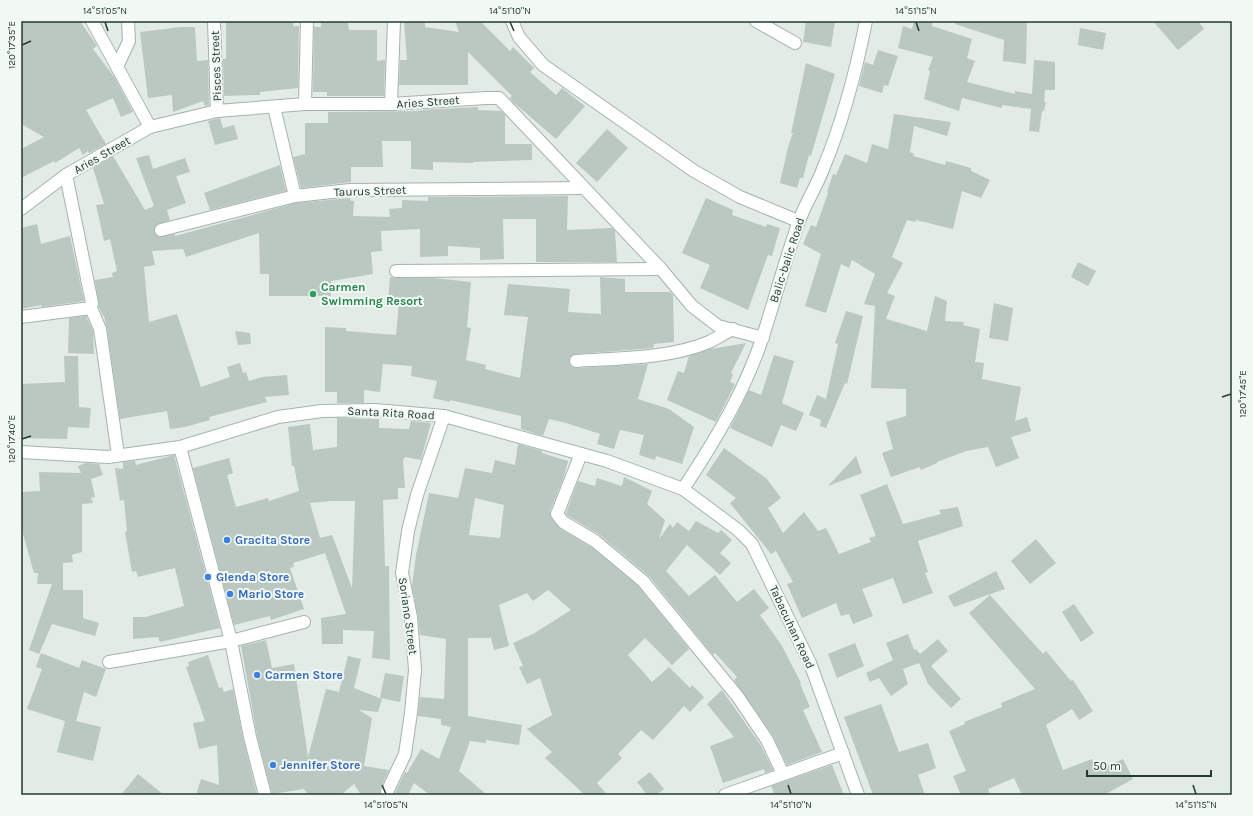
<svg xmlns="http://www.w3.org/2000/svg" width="1253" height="816" viewBox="0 0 1253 816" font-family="Karla,sans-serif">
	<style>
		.building { fill: #bac8c1; fill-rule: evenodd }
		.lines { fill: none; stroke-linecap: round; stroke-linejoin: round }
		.minor-casing { stroke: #a5b3ac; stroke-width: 14 }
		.secondary-casing { stroke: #a1b6ac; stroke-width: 14 }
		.minor { stroke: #fff; stroke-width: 12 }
		.secondary { stroke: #fff; stroke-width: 12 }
		.ticks { fill: none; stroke: #233b31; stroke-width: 1.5 }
		.leisure-dot { fill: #2e9e5b; stroke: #f2f8f4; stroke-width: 1.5 }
		.shop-dot { fill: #3f7fe0; stroke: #f2f8f4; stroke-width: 1.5 }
		.labels { text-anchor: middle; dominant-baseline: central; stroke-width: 4; stroke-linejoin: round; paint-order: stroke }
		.street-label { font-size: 12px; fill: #233b31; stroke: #f2f8f4 }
		.leisure-label { font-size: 12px; font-weight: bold; fill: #27864d; stroke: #f2f8f4; text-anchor: start }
		.shop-label { font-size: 12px; font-weight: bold; fill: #366cbe; stroke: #f2f8f4; text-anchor: start }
		.neatline { fill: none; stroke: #233b31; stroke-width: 1.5 }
		.ticks-label { font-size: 10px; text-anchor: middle; fill: #233b31 }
	</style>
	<rect width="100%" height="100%" fill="#e2ebe6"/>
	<!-- building -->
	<g class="building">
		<polygon points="21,21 80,21 97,46 93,49 115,78 133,112 121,117 113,98 86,110 106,144 89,153 88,151 83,155 79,148 55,163 54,161 21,178 21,149 44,137 21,124"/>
		<polygon points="226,21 294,21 293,26 299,26 298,88 260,92 260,95 224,96 223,59 226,59"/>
		<polygon points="321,21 348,21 349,30 377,30 377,61 385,60 384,96 327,96 327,92 313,92 314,27 321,27"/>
		<polygon points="404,21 425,21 425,27 459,32 455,21 480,21 510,51 513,47 534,68 530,72 556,95 562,88 585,106 556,139 513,102 510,98 512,96 468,52 468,85 399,85 400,60 407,60"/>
		<polygon points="806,21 835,21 831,47 803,42"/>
		<polygon points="914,21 933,21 932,26 972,39 967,58 975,61 967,82 1015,94 1015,91 1032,94 1034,60 1055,62 1055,90 1045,90 1044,102 1046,102 1044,111 1042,111 1039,132 1029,131 1031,109 1002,105 1002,108 962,98 959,111 924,99 930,71 928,70 933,57 898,48 903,26 912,29"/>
		<polygon points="956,21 1027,21 1026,64 1003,61 1004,40 955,24"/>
		<polygon points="1153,21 1198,21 1204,29 1178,50"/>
		<polygon points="181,27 195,27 197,61 208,60 209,105 205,106 203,101 173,112 172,95 148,98 140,32"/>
		<polygon points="1080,28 1106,33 1103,50 1078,45"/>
		<polygon points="878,50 898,56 888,86 884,85 882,93 859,86 865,62 873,65"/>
		<polygon points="806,63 835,74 811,156 809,155 803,178 800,178 797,188 780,183 788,147 793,133 791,133"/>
		<polygon points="478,107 478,110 501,111 505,115 505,144 532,144 532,160 473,162 473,163 433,162 433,170 411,169 411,141 382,141 383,167 351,167 351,182 301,188 293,157 305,154 305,123 328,123 328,112 420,111 420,110"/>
		<polygon points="894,114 951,122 947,136 914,126 910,152 914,154 913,156 945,165 946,161 971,168 971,171 990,180 981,198 962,191 953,229 916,220 915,222 907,220 892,257 903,263 887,293 895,296 886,319 927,331 935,296 947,301 945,321 964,322 963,325 980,329 975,362 984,363 982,379 1021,387 1015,421 1027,417 1031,431 1011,437 1019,458 996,467 988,447 966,451 937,462 937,463 921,470 920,467 891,477 882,453 893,449 886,422 906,416 906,389 871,388 875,306 864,304 875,274 852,260 849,268 841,264 826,313 805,306 821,254 803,244 811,225 816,227 828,193 827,192 833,174 836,175 845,154 867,163 872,144 888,149"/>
		<polygon points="220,118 223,128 234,125 238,139 215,145 208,121"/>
		<polygon points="607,129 628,148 597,182 576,163"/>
		<polygon points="149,155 153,169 185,158 190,172 176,176 186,203 167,210 170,220 156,225 154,232 159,237 175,234 175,236 296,203 350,198 351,201 354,201 353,216 390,217 389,209 402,208 402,200 428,201 428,197 568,196 567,230 612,228 615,231 617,262 536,262 536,219 503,219 504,259 480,260 480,248 448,246 448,256 420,257 420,229 381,231 382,251 371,252 373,274 331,281 331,296 269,296 269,274 260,274 259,233 186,257 183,249 152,251 155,265 144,267 149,322 177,314 201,387 230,377 227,367 240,363 243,373 246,372 249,381 262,377 287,375 289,395 265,397 267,402 209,417 210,420 185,427 170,429 167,411 120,419 107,328 104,316 103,316 99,307 95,280 113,277 112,273 117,271 110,239 104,241 96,205 104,204 93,168 113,156 145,210 154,206 136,158"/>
		<polygon points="280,165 286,191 210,210 204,193"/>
		<polygon points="706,198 733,210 732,215 766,227 767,224 780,228 772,256 768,255 748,310 700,288 710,265 682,253"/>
		<polygon points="37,224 41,244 70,236 84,301 42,307 41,305 21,309 21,228"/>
		<polygon points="1078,262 1096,271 1088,286 1071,277"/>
		<polygon points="390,277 396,278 434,278 471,282 467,327 471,328 466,360 486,365 485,369 520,378 528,317 504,315 508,284 570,289 568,312 601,314 600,277 625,279 625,292 670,292 673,295 674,342 654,344 653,348 642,349 576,354 570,357 569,362 572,367 576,368 648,364 638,399 669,409 694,427 682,464 656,456 655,460 639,455 644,435 620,430 614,449 597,444 600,434 566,423 549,419 543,436 521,429 521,416 450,400 450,402 433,398 437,381 411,376 412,366 383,364 380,392 364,390 364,403 337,403 337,392 325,392 325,327 346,328 346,331 396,335 399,302 388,301"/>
		<polygon points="994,303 1013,308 1008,341 989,338"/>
		<polygon points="846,311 863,316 847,384 845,383 826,428 820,426 821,420 809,415 817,395 826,399 838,344 835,343"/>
		<polygon points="86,316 93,331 94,354 68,353 69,318"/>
		<polygon points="235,331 250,333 251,344 238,345"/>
		<polygon points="746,343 731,373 733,375 730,382 735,384 716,422 667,400 678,371 684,373 689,356 711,349"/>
		<polygon points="774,355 794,361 782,403 804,413 796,431 781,425 772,447 730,428 749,390 761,395"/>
		<polygon points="64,356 78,356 79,407 91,408 89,428 68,427 67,439 21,438 21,384 65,382"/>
		<path d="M337,418l42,1v9l30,1 2,-8 20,2 -10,37 -16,-3 -2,3 2,28h-7v11l-15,1 2,66h4l1,94 -18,-2 2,-27 -31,-1v14h-21l-1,-26 25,-4 -21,-61 -32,10 1,4 -4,1 14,41 -33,11 -1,-4 -36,9 -41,-157 36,-10 4,15 -6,2 9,32 32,-9 1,3 30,-10 -5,-25h-2l-4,-39 22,-3 3,26 24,-3zM331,501h24l-3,87 -20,-53 -12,3 -10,-35z"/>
		<path d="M518,444l24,7v2l26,8 -4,16 -14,34 1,7 8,10 32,19 47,39 51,63 -17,16 -27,-27 -17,17 24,27 17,-15 21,21 2,-3 12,12 -14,15 -6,-6 -31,34 -12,-10 -23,24 4,4 -25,25 10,12h-22l-40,-37 7,-6 -25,-23 25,-14 -12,-37 -13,6 -8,-17 4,-1 -10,-23 20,-9 38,-24 -23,-20 -15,11 -6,-8 -28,12 10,41 -15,4 -3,-12h-23v78l54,9 -3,20 -33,-5v3l-16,-2 -11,30 28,24h-57l-16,-12 -6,12h-14l11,-23 2,1 14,-24 18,10 12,-32 -10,-2v-6l-23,-3 2,-19 24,2 2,-60 -26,-4 -2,-19 -6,-30 4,-31 13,-62 29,5 7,-30 27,5 3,-13 20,5zM475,498l29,7 -4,33 -31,-3z"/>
		<polygon points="724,448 767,479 781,498 768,508 783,533 804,512 818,531 826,528 839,554 871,542 869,538 876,536 860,495 887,484 903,524 941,514 939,510 958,507 963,526 918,541 928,572 925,573 933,593 903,604 893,578 862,589 873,616 853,624 849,614 841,616 836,603 802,618 787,584 793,582 776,551 771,554 730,503 736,498 706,475"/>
		<polygon points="174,455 220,628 160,642 158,637 133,639 133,617 146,617 184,606 175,568 138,577 136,571 132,572 125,532 127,531 124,500 120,501 115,468 123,469 123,462 135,461 136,465"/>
		<polygon points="856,456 862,473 828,486"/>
		<polygon points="86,463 99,464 103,475 91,479 95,497 91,498 93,503 82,504 82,552 72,555 73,562 63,563 63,590 83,590 83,618 99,623 95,636 52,624 39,654 29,650 52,584 37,584 38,573 34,573 21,527 21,492 40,491 39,472 81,473 78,466"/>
		<polygon points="624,477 652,491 647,504 665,520 659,539 670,524 673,528 677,522 689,531 696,521 718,533 721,530 732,540 720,553 731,563 720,575 687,545 666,571 689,596 715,575 737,602 754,589 769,608 760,615 782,646 801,683 800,684 810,707 803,710 822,752 787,765 773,736 734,680 737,677 715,653 713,655 649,576 600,535 568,516 566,513 578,481 595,486 597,478 622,486"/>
		<polygon points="1036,539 1056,563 1030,584 1011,561"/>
		<polygon points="996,571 1005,589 954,607 948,596"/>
		<polygon points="990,595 1043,654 1046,651 1071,681 1073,680 1093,711 1079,720 1072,709 1046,725 1063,770 1092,759 1097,771 1123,759 1133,779 1104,795 1022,795 1014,778 988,789 990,795 961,795 953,776 966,771 949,731 965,724 964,722 1002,707 1001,703 1035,689 969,613"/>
		<polygon points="1074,604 1094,633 1081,642 1062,612"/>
		<polygon points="908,634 914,650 916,649 920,654 938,639 948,651 931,666 961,699 951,708 928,684 919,663 903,669 908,684 891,696 879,678 870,682 866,673 893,660 886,643"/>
		<polygon points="266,640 272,668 294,664 308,757 326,689 339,692 348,656 361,659 354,688 382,699 378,712 359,710 372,718 364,766 389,770 380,789 380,795 361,795 354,784 341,795 308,795 304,789 272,794 257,735 241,646"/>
		<polygon points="855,643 864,666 837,678 828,654"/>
		<polygon points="41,653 79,668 82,660 106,669 96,697 84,692 76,721 101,727 93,761 57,752 65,721 27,709 42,669 36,667"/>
		<polygon points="208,655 219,688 222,687 224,692 233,689 243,738 257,795 196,795 201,779 219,785 217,745 199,749 193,723 205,721 186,667 189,666 188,662"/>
		<polygon points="385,673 404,676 400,702 380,698"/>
		<polygon points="722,690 760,744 773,770 765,773 764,769 723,783 710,746 734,737 707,704"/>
		<polygon points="881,704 899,752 928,743 936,768 918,775 925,795 873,795 844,717"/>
		<polygon points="832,765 844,795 775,795 771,786"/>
		<polygon points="650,772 664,789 656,795 647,795 637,782"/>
		<polygon points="138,774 164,795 121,795"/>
	</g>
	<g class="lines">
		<defs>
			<g id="minor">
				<polyline points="92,21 150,127"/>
				<polyline points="214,21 217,111"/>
				<polyline points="512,21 519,37 543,65 694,171 740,197 798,221"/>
				<polyline points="756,21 795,43"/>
				<polyline points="117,67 129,41 128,21"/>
				<polyline points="305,104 307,21"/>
				<polyline points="391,104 394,21"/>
				<polyline points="274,107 295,196"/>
				<polyline points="21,209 66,175 150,127 217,111 305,104 391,104 486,98 499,98 661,269 692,306 718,326 763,338"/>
				<polyline points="161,230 295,196 350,190 583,188"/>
				<polyline points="396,271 661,269"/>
				<polyline points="91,308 100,329 118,455"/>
				<polyline points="21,317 91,308 92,303 66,175"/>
				<path d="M576,361c43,-3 92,-2 133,-19 8,-4 16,-9 24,-13"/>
				<polyline points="180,447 231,641 250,737 265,795"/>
				<polyline points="581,454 557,514 563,522 595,541 643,581 738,697 767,740 783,774"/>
				<polyline points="109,662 231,641 304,622"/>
				<polyline points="387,792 405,754 411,713 415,670 411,617 402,573 408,531 417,495 444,416"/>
				<polyline points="725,795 843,753"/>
			</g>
			<g id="secondary">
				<polyline points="21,452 108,457 180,447 278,417 322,411 375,410 444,416 607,461 683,489 738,530 752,544 810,663 858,795"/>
				<path d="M683,489c32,-48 62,-98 80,-153 12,-37 22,-75 35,-112 6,-19 18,-36 25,-55 20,-48 33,-97 43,-148"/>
			</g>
		</defs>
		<!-- minor casing -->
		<use href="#minor" class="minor-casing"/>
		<!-- secondary casing -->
		<use href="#secondary" class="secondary-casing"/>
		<!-- minor -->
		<use href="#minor" class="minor"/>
		<!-- secondary -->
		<use href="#secondary" class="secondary"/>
	</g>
	<!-- ticks -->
	<path class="ticks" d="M105,22l3,9M510,22l4,9M916,22l3,9M22,45l9,-4M1222,397l9,-3M22,439l9,-3M382,785l4,9M788,785l3,9M1193,785l3,9"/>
	<!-- markers -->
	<circle class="leisure-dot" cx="313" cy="294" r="4"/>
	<g class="shop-dot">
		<circle cx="227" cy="540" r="4"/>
		<circle cx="208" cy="577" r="4"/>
		<circle cx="230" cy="594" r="4"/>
		<circle cx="257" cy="675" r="4"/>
		<circle cx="273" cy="765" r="4"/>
	</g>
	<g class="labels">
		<!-- street labels -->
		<g class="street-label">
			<text transform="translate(216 66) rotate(-92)">Pisces Street</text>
			<text transform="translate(428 102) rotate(-4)">Aries Street</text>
			<text transform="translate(102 155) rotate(-30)">Aries Street</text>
			<text transform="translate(370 191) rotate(-2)">Taurus Street</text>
			<text transform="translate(787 260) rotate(-72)">Balic-balic Road</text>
			<text transform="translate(391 413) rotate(3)">Santa Rita Road</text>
			<text transform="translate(408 616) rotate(82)">Soriano Street</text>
			<text transform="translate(792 627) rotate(65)">Tabacuhan Road</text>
		</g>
		<!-- leisure labels -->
		<g class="leisure-label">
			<text x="321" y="287">Carmen<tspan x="321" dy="14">Swimming Resort</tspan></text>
		</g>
		<!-- shop labels -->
		<g class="shop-label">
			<text x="235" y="540">Gracita Store</text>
			<text x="216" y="577">Glenda Store</text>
			<text x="238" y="594">Mario Store</text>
			<text x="265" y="675">Carmen Store</text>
			<text x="281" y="765">Jennifer Store</text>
		</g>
	</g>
	<!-- border -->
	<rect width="1253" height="816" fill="none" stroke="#f2f8f4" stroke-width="44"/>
	<!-- scale -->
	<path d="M1087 770v6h124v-6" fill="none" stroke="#233b31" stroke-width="2"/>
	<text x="1093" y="770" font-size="12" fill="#233b31" stroke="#f2f8f4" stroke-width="3" paint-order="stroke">50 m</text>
	<rect x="22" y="22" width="1209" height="772" class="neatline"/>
	<g class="ticks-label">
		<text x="105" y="14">14°51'05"N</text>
		<text x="510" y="14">14°51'10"N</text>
		<text x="916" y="14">14°51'15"N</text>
		<text transform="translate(11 45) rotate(-90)" y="4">120°17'35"E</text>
		<text transform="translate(1242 394) rotate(-90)" y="4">120°17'45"E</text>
		<text transform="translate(11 439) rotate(-90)" y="4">120°17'40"E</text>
		<text x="386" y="808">14°51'05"N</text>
		<text x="791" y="808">14°51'10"N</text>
		<text x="1196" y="808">14°51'15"N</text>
	</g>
</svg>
